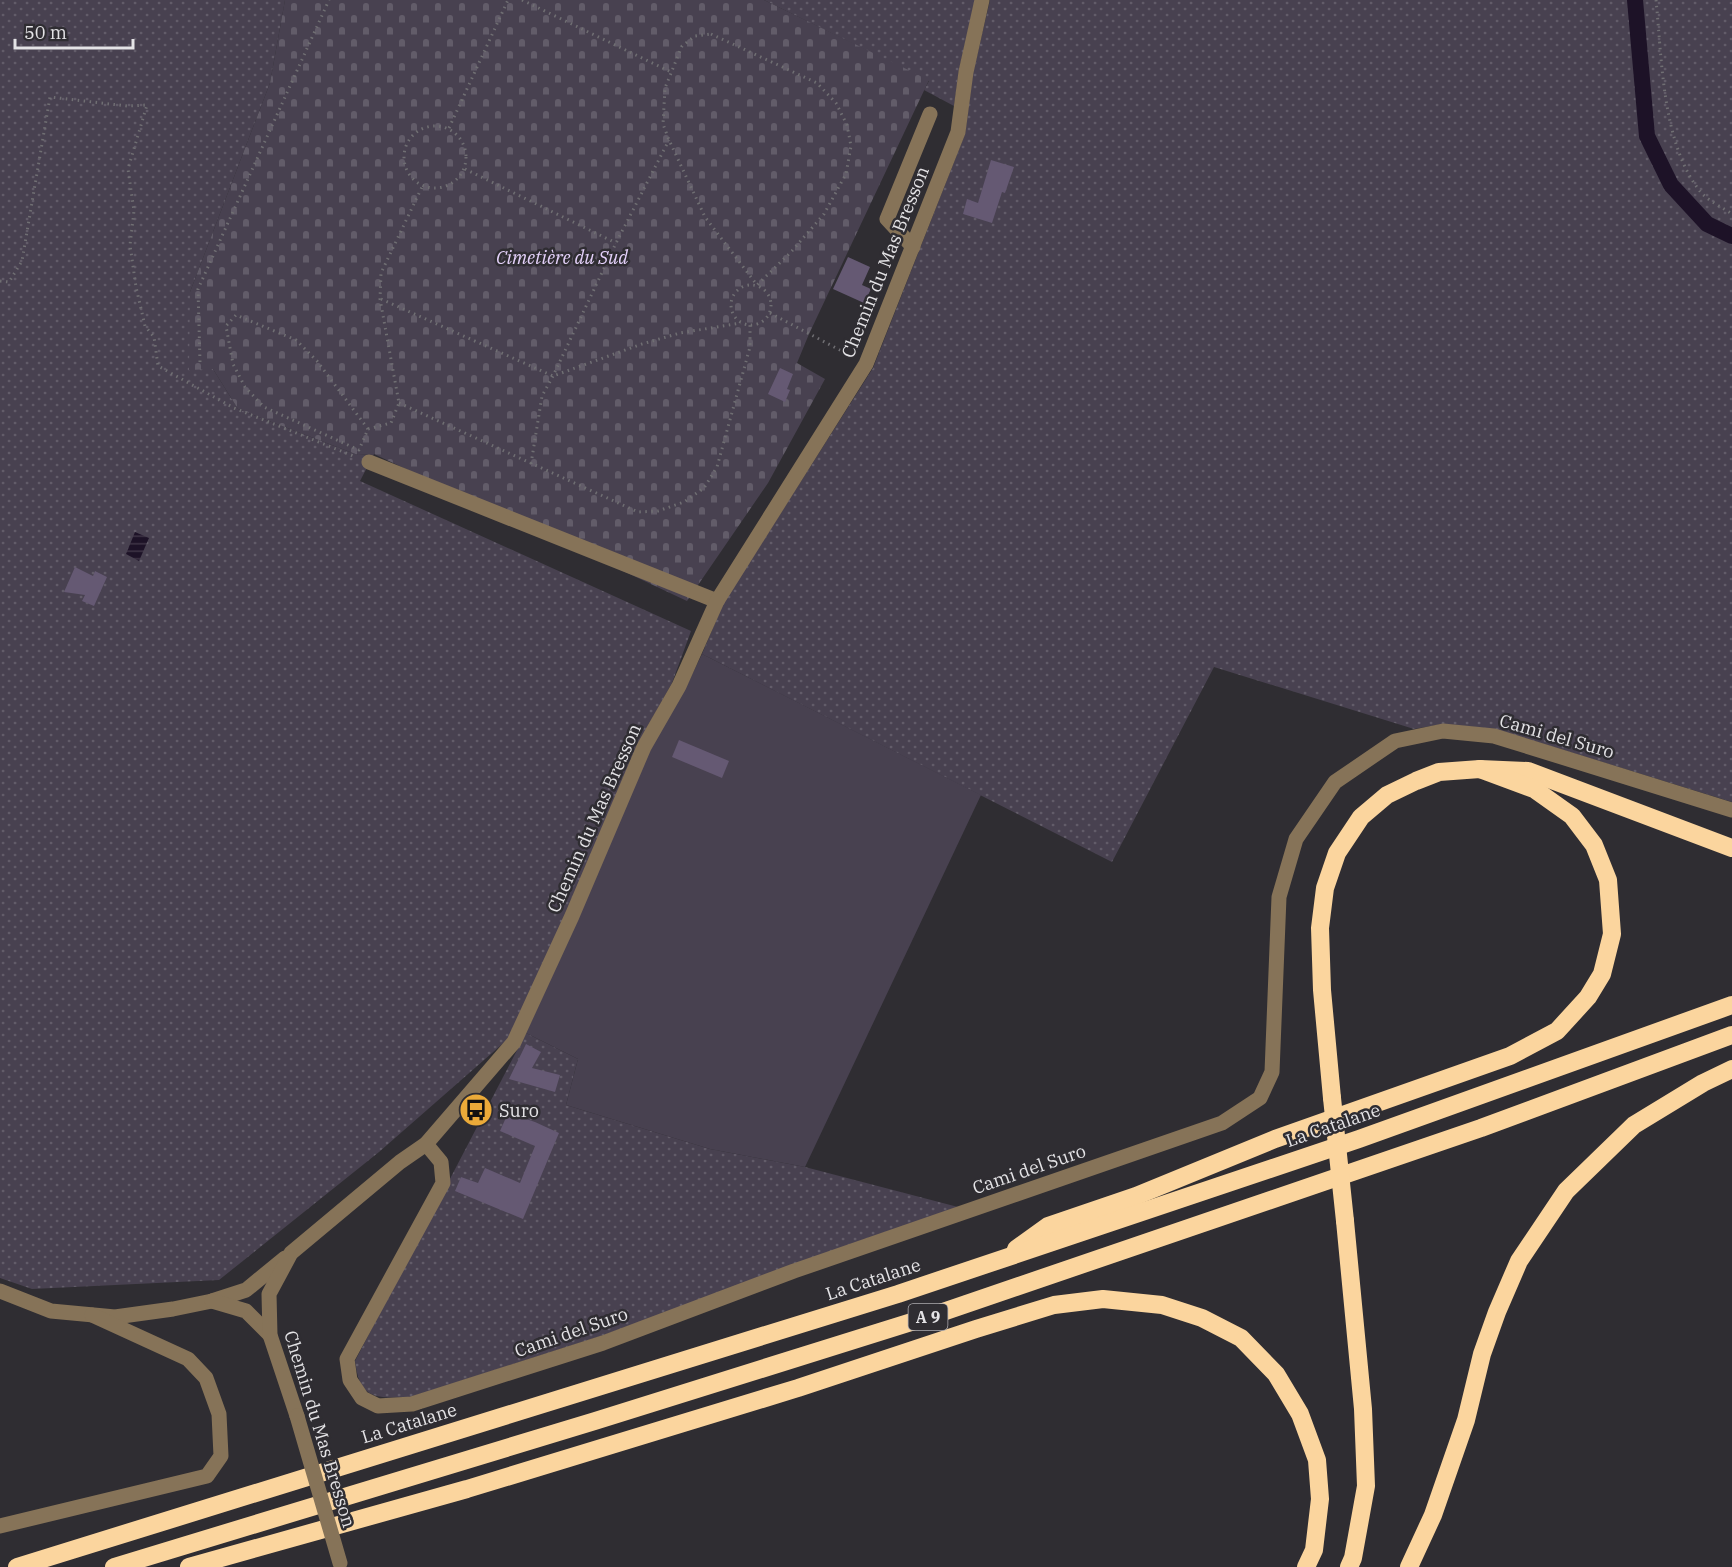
<svg xmlns="http://www.w3.org/2000/svg" width="1732" height="1567" viewBox="0 0 1732 1567" font-family="'IBM Plex Serif',serif">
	<style>
		.grass { fill: url(#grass-dots) }
		.cemetery { fill: url(#cemetery-stones) }
		.pitch { fill: #484150 }
		.water { fill: url(#water-rules) }
		.lines { fill: none; stroke-linecap: round; stroke-linejoin: round }
		.canal { stroke: #1d1227; stroke-width: 16 }
		.building { fill: #655973 }
		.path { stroke: #706f73; stroke-width: 3; stroke-dasharray: 1.5 4.5; stroke-linecap: butt }
		.minor { stroke: #867358; stroke-width: 15 }
		.highway { stroke: #fbd59e; stroke-width: 18 }
		.minor-bridge { stroke: #867358; stroke-width: 15 }
		.highway-bridge { stroke: #fbd59e; stroke-width: 18 }
		.labels { text-anchor: middle; dominant-baseline: central; stroke-width: 5; stroke-linejoin: round; paint-order: stroke }
		.shield { fill: #2f2d32; stroke: #aeacb0; stroke-width: 1.5 }
		.shield-label { font-size: 16px; font-weight: bold; fill: #e4e3e6 }
		.park-label { font-size: 18px; font-style: italic; fill: #e5d2fb; stroke: #2f2d32 }
		.street-label { font-size: 18px; fill: #e4e3e6; stroke: #2f2d32 }
		.poi-label { font-size: 18px; fill: #e4e3e6; stroke: #2f2d32; text-anchor: start }
	</style>
	<defs>
		<pattern id="grass-dots" width="8" height="8" patternUnits="userSpaceOnUse" patternTransform="scale(1.5)"><rect width="8" height="8" fill="#484150"/><path d="M2 2h.1M6 6h.1" fill="none" stroke="#625c69" stroke-width="1.8" stroke-linecap="round"/></pattern>
		<pattern id="cemetery-stones" width="16" height="16" patternUnits="userSpaceOnUse" patternTransform="scale(1.5)"><rect width="16" height="16" fill="#484150"/><path d="M2 7V4a2 2 0 0 1 4 0v3zM10 15v-3a2 2 0 0 1 4 0v3z" fill="#625c69"/></pattern>
		<pattern id="water-rules" width="6" height="5" patternUnits="userSpaceOnUse" patternTransform="scale(1.5)"><rect width="6" height="5" fill="#1d1227"/><path d="M0 2.5h6" fill="none" stroke="#3e3446"/></pattern>
	</defs>
	<rect width="100%" height="100%" fill="#2f2d32"/>
	<!-- grass -->
	<g class="grass">
		<polygon points="0,0 285,0 270,83 190,292 213,369 238,409 358,455 374,454 360,481 691,631 672,683 638,744 566,913 508,1039 379,1152 219,1280 32,1289 0,1278"/>
		<polygon points="764,0 975,0 959,70 954,106 924,90 929,81"/>
		<polygon points="990,0 1732,0 1732,802 1495,729 1443,724 1414,729 1214,667 1112,862 702,654 723,604 873,368 965,134 973,73"/>
		<path d="M526,1033l52,26 -12,46 144,44 95,18 153,40 -357,129 -190,61c-34,1 -51,4 -56,-36z"/>
	</g>
	<!-- cemetery -->
	<polygon class="cemetery" points="285,0 764,0 929,80 809,334 797,363 825,379 768,483 687,601 374,454 358,455 238,409 213,369 189,370 190,292 270,83"/>
	<!-- pitch -->
	<polygon class="pitch" points="702,654 981,795 805,1167 710,1149 566,1105 578,1059 526,1033 578,919 650,750 685,689"/>
	<!-- water -->
	<polygon class="water" points="135,532 149,538 139,561 126,554"/>
	<g class="lines">
		<!-- canal -->
		<polyline class="canal" points="1635,0 1647,136 1671,185 1707,224 1732,236"/>
	</g>
	<!-- building -->
	<g class="building">
		<polygon points="991,160 1014,167 1005,193 1002,192 992,223 963,214 967,199 978,203"/>
		<polygon points="848,257 870,267 862,285 871,289 864,303 833,289"/>
		<polygon points="780,368 793,374 787,389 790,390 785,402 768,394"/>
		<polygon points="75,567 93,576 95,571 107,577 94,606 82,601 85,595 64,592"/>
		<polygon points="679,740 729,761 722,778 672,757"/>
		<polygon points="526,1044 541,1052 532,1068 560,1075 555,1092 509,1079"/>
		<polygon points="508,1113 535,1122 559,1133 523,1219 455,1191 461,1177 478,1183 485,1168 520,1183 535,1146 500,1131"/>
	</g>
	<g class="lines">
		<!-- path -->
		<g class="path">
			<polyline points="522,0 671,72"/>
			<path d="M1656,0c6,59 6,142 43,190 7,10 23,17 33,24"/>
			<polygon points="711,34 817,83 836,103 847,125 851,146 846,174 824,214 791,252 757,285 705,217 669,140 663,124 665,88 682,46 695,36"/>
			<circle cx="435" cy="157" r="31"/>
			<polyline points="449,128 508,0"/>
			<polyline points="465,169 616,243"/>
			<polyline points="0,281 9,282 22,261 50,97 127,106 147,105 128,169 134,211 130,245 136,287 145,326 154,337 158,366 234,408 356,457"/>
			<circle cx="751" cy="305" r="20"/>
			<polyline points="381,299 553,376 642,344 680,333 741,323"/>
			<polyline points="770,313 853,357"/>
			<polyline points="200,362 198,289 329,0"/>
			<polyline points="399,403 638,512 658,511 684,502 704,488 717,467 750,347 750,325"/>
			<polyline points="368,429 317,361 296,340 236,315 226,326 233,364 245,387 264,407 359,450 368,429 391,423 399,403 380,299 381,273 422,187"/>
			<polyline points="531,464 542,396 553,376 616,243 669,140"/>
		</g>
		<!-- minor -->
		<g class="minor">
			<polyline points="913,247 887,219 930,114"/>
			<polyline points="369,462 717,601"/>
			<polyline points="426,1144 441,1162 443,1183 347,1359 350,1380 362,1398 378,1406 412,1404 603,1343 794,1271 1222,1123 1260,1098 1272,1072 1279,897 1296,839 1335,782 1395,741 1443,731 1494,736 1732,810"/>
			<polyline points="0,1291 51,1311 115,1317 173,1309 212,1301 246,1290 285,1258"/>
			<polyline points="212,1301 246,1311 270,1335"/>
			<polyline points="297,1416 270,1335 269,1294 291,1253 400,1162 426,1144 514,1042 572,916 644,747 679,686 717,601 866,364 958,132 966,72 982,0"/>
			<polyline points="0,1526 207,1476 221,1456 219,1414 206,1378 188,1359 92,1315"/>
		</g>
		<!-- highway -->
		<g class="highway">
			<polyline points="1332,1098 1322,990 1320,928 1325,888 1337,853 1361,817 1387,795 1416,781 1439,772 1480,769 1528,771 1732,848"/>
			<polyline points="1345,1221 1363,1409 1366,1486 1353,1558 1349,1567"/>
			<polyline points="1016,1249 1048,1226 1136,1196 1275,1139 1510,1056 1557,1031 1588,997 1602,974 1612,934 1608,880 1594,845 1572,816 1534,789 1480,769"/>
			<polyline points="17,1567 898,1294 1359,1139 1732,1005"/>
			<polyline points="114,1567 595,1421 937,1314 1481,1128 1732,1035"/>
			<polyline points="189,1567 467,1489 798,1388 976,1329 1054,1305 1103,1299 1162,1305 1202,1318 1241,1338 1276,1374 1300,1414 1317,1460 1320,1499 1314,1550 1306,1567"/>
			<polyline points="1409,1567 1433,1515 1466,1420 1482,1354 1497,1312 1519,1261 1566,1191 1634,1125 1703,1083 1732,1069"/>
		</g>
		<!-- minor-bridge -->
		<polyline class="minor-bridge" points="297,1416 340,1563"/>
		<!-- highway-bridge -->
		<polyline class="highway-bridge" points="1332,1098 1345,1221"/>
	</g>
	<!-- icons -->
	<defs>
		<symbol id="bus-disc" viewBox="-11 -11 22 22"><circle r="9.5" fill="#ebaa39" stroke="#2f2d32"/><path d="M-5-6H5V4H4V6H2V4H-2V6H-4V4H-5ZM-3.5-4V0h7V-4ZM-3.5 1.2v1.5H-2V1.2ZM2 1.2v1.5H3.5V1.2Z" fill="#111"/></symbol>
	</defs>
	<g fill-rule="evenodd">
		<use href="#bus-disc" x="457" y="1091" width="38" height="38"/>
	</g>
	<g class="labels">
		<!-- shield labels -->
		<rect class="shield" x="908.5" y="1304" width="39" height="26" rx="4.5"/>
		<g class="shield-label">
			<text x="928" y="1317">A 9</text>
		</g>
		<!-- park labels -->
		<g class="park-label">
			<text x="562" y="257">Cimetière du Sud</text>
		</g>
		<!-- street labels -->
		<g class="street-label">
			<text transform="translate(885 262) rotate(-68)">Chemin du Mas Bresson</text>
			<text transform="translate(1557 736) rotate(16)">Cami del Suro</text>
			<text transform="translate(594 818) rotate(-66)">Chemin du Mas Bresson</text>
			<text transform="translate(1333 1125) rotate(-19)">La Catalane</text>
			<text transform="translate(1029 1169) rotate(-19)">Cami del Suro</text>
			<text transform="translate(873 1279) rotate(-18)">La Catalane</text>
			<text transform="translate(571 1332) rotate(-19)">Cami del Suro</text>
			<text transform="translate(409 1423) rotate(-17)">La Catalane</text>
			<text transform="translate(320 1429) rotate(73)">Chemin du Mas Bresson</text>
		</g>
		<!-- poi labels -->
		<g class="poi-label">
			<text x="499" y="1110">Suro</text>
		</g>
	</g>
	<!-- scale -->
	<path d="M15 39v9h118v-9" fill="none" stroke="#e4e3e6" stroke-width="3"/>
	<text x="24" y="39" font-size="18" fill="#e4e3e6" stroke="#2f2d32" stroke-width="4.5" paint-order="stroke">50 m</text>
</svg>
